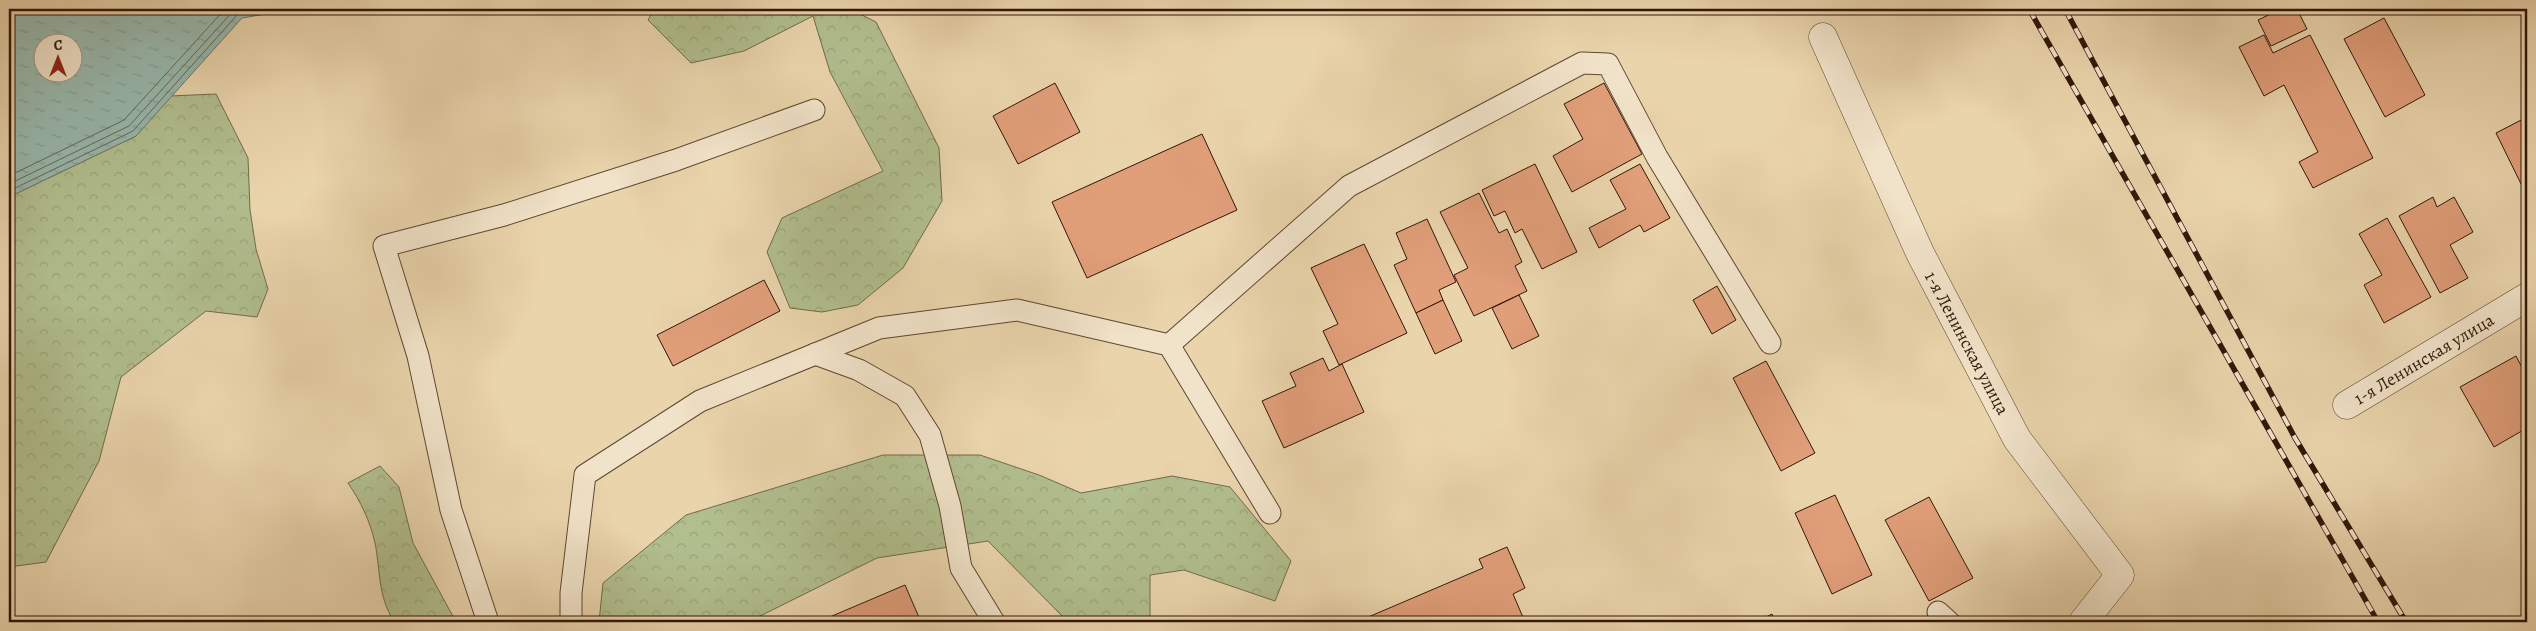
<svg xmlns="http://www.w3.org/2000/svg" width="2536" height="631" viewBox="0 0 2536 631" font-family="Alegreya,serif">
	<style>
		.forest { fill: url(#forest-crowns); stroke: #716a4b }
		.water { fill: url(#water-ripples); stroke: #6f786b; fill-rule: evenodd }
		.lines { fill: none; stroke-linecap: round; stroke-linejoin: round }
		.shore { stroke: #64685a; stroke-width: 1 }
		.building { fill: #e09e79; stroke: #311708 }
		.lane-casing { stroke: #5f4631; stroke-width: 23 }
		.street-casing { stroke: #5f4631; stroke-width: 29 }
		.lane { stroke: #f1e3c9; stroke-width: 21 }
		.street { stroke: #f1e3c9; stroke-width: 28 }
		.rail-casing { stroke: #311708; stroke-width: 5.5 }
		.rail { stroke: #f1e3c9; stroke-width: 4; stroke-dasharray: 11; stroke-linecap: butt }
		.labels { text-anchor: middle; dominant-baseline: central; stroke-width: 5; stroke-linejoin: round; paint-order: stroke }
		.street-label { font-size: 18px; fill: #311708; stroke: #f1e3c9 }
	</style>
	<defs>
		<pattern id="forest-crowns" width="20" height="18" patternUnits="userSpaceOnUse" patternTransform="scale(1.25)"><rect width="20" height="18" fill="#b1be8e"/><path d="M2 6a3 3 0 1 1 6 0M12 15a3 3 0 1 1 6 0" fill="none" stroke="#99a379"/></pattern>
		<pattern id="water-ripples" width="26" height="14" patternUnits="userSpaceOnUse" patternTransform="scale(1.25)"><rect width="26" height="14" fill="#98b8ad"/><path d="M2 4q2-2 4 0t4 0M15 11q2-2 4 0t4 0" fill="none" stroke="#839d93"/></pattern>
	</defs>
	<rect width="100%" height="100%" fill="#ead4ac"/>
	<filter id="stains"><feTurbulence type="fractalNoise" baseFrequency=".004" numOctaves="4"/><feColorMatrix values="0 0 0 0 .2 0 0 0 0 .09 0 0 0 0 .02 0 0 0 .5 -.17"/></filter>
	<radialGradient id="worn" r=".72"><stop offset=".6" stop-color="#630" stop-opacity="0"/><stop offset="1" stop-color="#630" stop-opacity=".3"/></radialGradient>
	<!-- forest -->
	<g class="forest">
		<polygon points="654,9 850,9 876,22 939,148 942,201 903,268 858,305 822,312 790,308 767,252 782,218 883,171 830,72 813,16 744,51 691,63 648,20"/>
		<polygon points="216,94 248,158 250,210 256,249 268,289 257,317 206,311 121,377 99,461 46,562 9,567 9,197 136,136 170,96"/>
		<polygon points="883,455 980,455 1039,475 1081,493 1172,476 1230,487 1291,561 1275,601 1184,570 1150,575 1150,622 1068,622 988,541 877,558 748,622 599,622 603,583 686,515"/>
		<path d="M380,466l19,21 14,56 43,79h-62c-17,-29 -13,-49 -19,-79 -5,-22 -14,-41 -27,-60z"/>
	</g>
	<!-- water -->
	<path class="water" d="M9,9h287l-54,9 -106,118 -127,61zM42,42h30v30h-30z"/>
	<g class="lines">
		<!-- shore -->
		<g class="shore">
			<polyline points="9,176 124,120 225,9"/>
			<polyline points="9,184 129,126 235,9"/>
			<polyline points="9,191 133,131 238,14 265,9"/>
		</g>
	</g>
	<!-- building -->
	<g class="building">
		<polygon points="2281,9 2297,9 2307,29 2271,46 2258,20"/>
		<polygon points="2384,18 2425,95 2385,117 2344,39"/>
		<polygon points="2264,35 2273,53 2310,35 2373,158 2313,188 2299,162 2318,152 2284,85 2264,96 2239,47"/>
		<polygon points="1055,83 1080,132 1018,164 993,116"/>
		<polygon points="1604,83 1642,154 1572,192 1553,156 1583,139 1564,104"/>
		<polygon points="2527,117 2527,196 2496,133"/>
		<polygon points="1202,134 1237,210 1087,278 1052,202"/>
		<polygon points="1535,164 1577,252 1542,269 1522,229 1515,233 1505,211 1494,216 1482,190"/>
		<polygon points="1640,164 1670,218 1644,232 1640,225 1599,248 1589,228 1626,209 1610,180"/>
		<polygon points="1479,193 1499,233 1507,229 1522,262 1515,266 1527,291 1474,316 1454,275 1468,268 1440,212"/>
		<polygon points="2433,197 2437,207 2454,197 2473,232 2450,245 2468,278 2440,293 2399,216"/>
		<polygon points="2387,218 2431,297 2384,323 2364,285 2382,275 2359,234"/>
		<polygon points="1427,219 1456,282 1439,290 1443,300 1416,313 1394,265 1407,259 1396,233"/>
		<polygon points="1364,244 1407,333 1339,365 1323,331 1338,324 1311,268"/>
		<polygon points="764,280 780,311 673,366 657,335"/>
		<polygon points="1717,286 1736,320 1712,334 1693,300"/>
		<polygon points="1519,295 1539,336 1512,349 1492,308"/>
		<polygon points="1443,300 1462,341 1435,354 1416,313"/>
		<polygon points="2516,356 2527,377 2527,428 2494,447 2460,387"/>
		<polygon points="1323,358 1329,371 1342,364 1364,412 1284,448 1262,401 1296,386 1290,373"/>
		<polygon points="1766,361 1815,453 1781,471 1733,378"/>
		<polygon points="1835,495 1872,575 1832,594 1795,513"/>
		<polygon points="1929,497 1973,578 1929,601 1885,520"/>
		<polygon points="1507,547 1525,588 1513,594 1525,622 1368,622 1366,618 1483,568 1479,559"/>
		<polygon points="905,585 921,622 818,622"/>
		<polygon points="1772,614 1775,622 1756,622"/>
	</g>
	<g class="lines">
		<defs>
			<g id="lane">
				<polyline points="1169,345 1349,186 1582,63 1608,64 1657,157 1770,343"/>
				<polyline points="815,354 859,370 905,396 930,435 950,506 961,568 994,622"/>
				<polyline points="1938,612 1949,622"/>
				<polyline points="488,622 451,510 418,356 384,246 504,215 676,160 814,110"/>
				<polyline points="571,622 571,593 585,475 700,401 879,328 1017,310 1169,345 1270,513"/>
			</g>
			<g id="street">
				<polyline points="1823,37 1920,253 2017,439 2120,575 2083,622"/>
				<polyline points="2347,405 2527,297"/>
			</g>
		</defs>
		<!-- lane casing -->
		<use href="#lane" class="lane-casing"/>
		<!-- street casing -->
		<use href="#street" class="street-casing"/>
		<!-- lane -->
		<use href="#lane" class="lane"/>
		<!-- street -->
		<use href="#street" class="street"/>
		<defs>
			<g id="rail">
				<polyline points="2029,9 2378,622"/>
				<polyline points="2065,9 2295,438 2406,622"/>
			</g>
		</defs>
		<!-- rail casing -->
		<use href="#rail" class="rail-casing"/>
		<!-- rail -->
		<use href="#rail" class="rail"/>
	</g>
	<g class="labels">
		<!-- street labels -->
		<g class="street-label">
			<text transform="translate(1967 343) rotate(62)">1-я Ленинская улица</text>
			<text transform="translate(2424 359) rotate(-31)">1-я Ленинская улица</text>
		</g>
	</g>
	<!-- margin -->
	<rect width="2536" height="631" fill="none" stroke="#ead4ac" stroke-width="30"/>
	<rect x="10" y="10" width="2516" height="611" fill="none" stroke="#311708" stroke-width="2.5"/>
	<rect x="15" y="15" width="2506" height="601" fill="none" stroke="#311708"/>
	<!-- north arrow -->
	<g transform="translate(58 58)"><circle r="24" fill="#f1e3c9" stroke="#a4917c"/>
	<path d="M0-4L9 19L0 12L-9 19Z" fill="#8f2418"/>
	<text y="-8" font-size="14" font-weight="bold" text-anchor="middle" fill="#311708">С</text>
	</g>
	<rect width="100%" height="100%" filter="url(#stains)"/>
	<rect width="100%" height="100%" fill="url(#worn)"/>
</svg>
